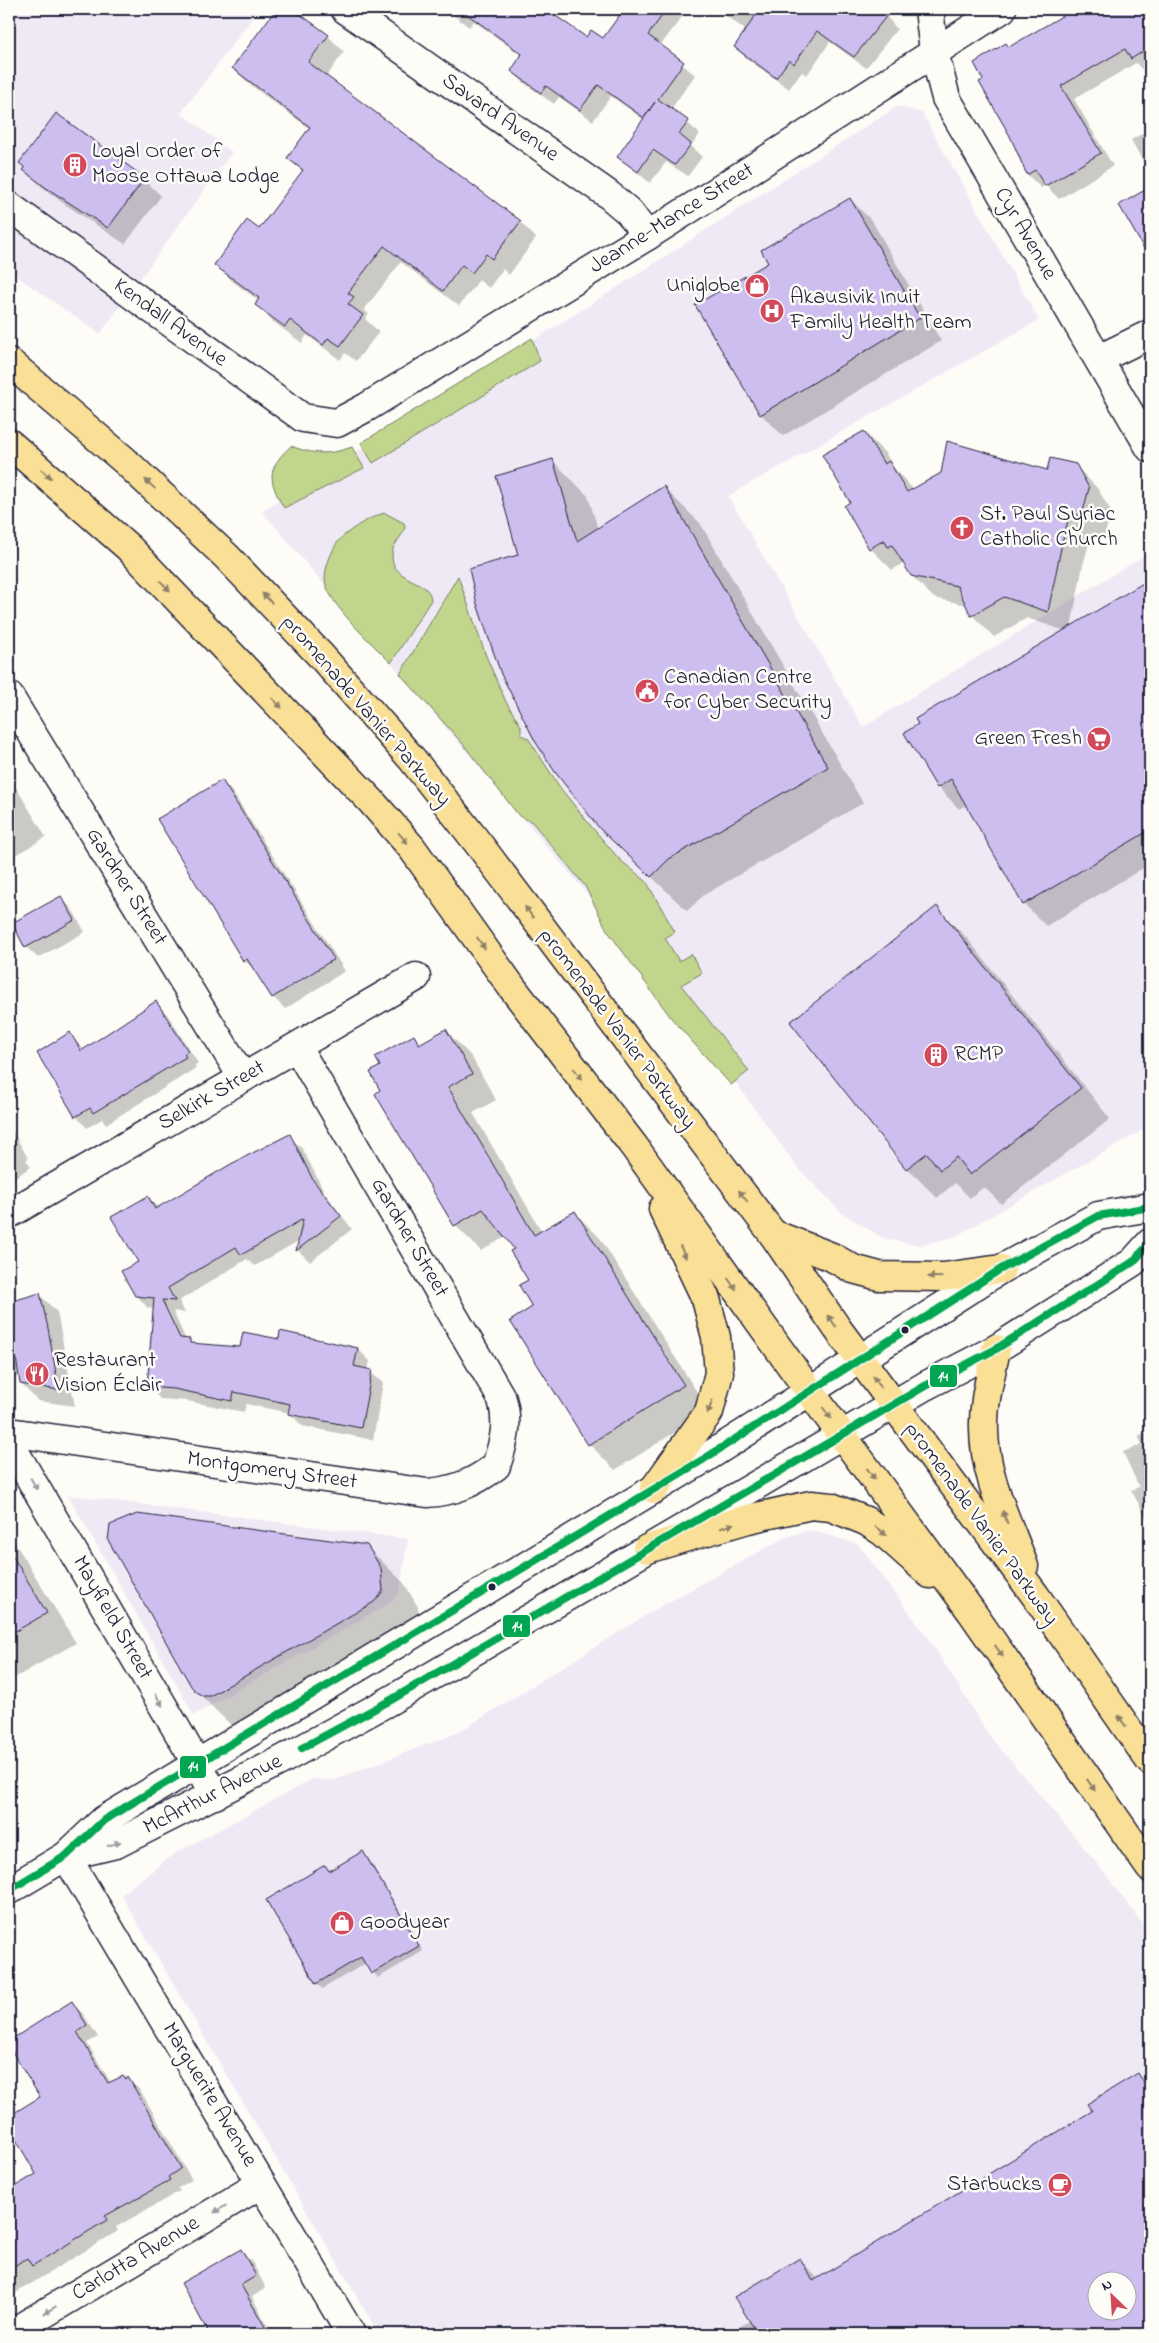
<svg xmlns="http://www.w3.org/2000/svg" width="1159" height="2343" viewBox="0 0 1159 2343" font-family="'Indie Flower',sans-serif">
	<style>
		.built { fill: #efe9f5; fill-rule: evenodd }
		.green { fill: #c1d68c; stroke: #727c64 }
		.shadow { fill: #0003; fill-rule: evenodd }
		.building { fill: #cebef0; stroke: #22223b; fill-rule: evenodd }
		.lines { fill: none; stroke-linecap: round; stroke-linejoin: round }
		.street-casing { stroke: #22223b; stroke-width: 31 }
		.secondary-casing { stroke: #22223b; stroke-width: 31 }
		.primary-casing { stroke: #22223b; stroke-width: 31 }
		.street { stroke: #fdfcf7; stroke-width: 28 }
		.secondary { stroke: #fdfcf7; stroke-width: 28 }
		.primary { stroke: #fadf96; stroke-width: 28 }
		.bus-1-casing { stroke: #fdfcf7; stroke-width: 11 }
		.bus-1 { stroke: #00a651; stroke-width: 8 }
		.oneway { fill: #8e8068 }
		.oneway2 { fill: #9a9aa2 }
		.bus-dot { fill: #22223b; stroke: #fdfcf7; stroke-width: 2 }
		.labels { text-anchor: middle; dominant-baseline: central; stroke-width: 5; stroke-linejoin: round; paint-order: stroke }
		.street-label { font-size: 22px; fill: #22223b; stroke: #fdfcf7 }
		.poi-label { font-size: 22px; fill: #22223b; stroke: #fdfcf7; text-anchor: start }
		.line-badge { stroke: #fdfcf7; stroke-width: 2 }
		.badge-label { font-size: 14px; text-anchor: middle; font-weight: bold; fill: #fff }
	</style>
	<rect width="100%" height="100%" fill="#fdfcf7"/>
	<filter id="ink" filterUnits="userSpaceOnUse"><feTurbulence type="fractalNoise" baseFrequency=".02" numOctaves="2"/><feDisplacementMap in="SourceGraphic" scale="10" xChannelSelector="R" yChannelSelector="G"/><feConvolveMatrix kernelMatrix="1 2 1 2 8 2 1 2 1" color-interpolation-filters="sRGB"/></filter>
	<g filter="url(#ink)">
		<!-- built -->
		<g class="built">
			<polygon points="9,9 259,9 181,113 232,152 100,334 9,271"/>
			<polygon points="898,106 922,113 1039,320 728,496 863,727 1150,552 1150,1126 954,1237 920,1245 885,1239 843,1214 797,1167 667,988 262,511 607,294"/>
			<polygon points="68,1495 408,1539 399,1594 383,1607 194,1715"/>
			<path d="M810,1530l48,14 71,95 59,95 112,133 50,67v400h-771l-258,-439 53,-41 139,-75 21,1 123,-47 199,-124 130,-72zM1096,2280h30v30h-30z"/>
		</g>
		<!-- green -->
		<g class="green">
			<polygon points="532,338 540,361 373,463 361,443"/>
			<path d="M291,446c23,9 38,9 61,1l12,21 -80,40c-16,-28 -18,-39 7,-62z"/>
			<path d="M385,513l19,10 1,4c-2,10 -13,17 -13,28 -1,27 39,24 39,45l-40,63c-17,-18 -65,-60 -66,-84 0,-11 5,-23 10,-33 7,-13 36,-30 50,-33z"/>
			<polygon points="458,576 486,656 506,702 521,726 521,735 528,738 561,789 590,825 620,860 646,881 675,932 665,938 679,961 691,954 702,973 681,985 749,1071 731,1085 672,1019 607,930 585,886 532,822 519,816 463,744 400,674"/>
		</g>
		<!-- shadow -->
		<g class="shadow">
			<polygon points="277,9 291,9 328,36 344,52 326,77 520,222 536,238 509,275 503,269 489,288 479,280 459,306 401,262 364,310 369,314 365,319 379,332 356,361 345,353 340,360 307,335 302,343 272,321 256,305 259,301 232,281 216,264 260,231 303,172 289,158 310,129 249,84 233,68"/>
			<polygon points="445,9 556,9 552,14 586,39 603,40 625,9 688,9 660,46 695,75 671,109 700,134 691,146 702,157 688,176 666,162 650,183 619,157 644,120 611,96 593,121 559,97 554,104 524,83 512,71 522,56 474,21 469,27"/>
			<polygon points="716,9 880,9 897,29 866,68 830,42 807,75 802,72 789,89 747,59 735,47 747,31"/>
			<polygon points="1087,9 1150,9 1150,78 1136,63 1074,99 1113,166 1059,199 1045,185 1041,188 1028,175 1012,135 1010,48"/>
			<polygon points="1150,129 1150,174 1131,140"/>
			<polygon points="25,170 144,179 161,196 125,244 63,203 42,187"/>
			<polygon points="1150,188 1150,256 1121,205"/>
			<polygon points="850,199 872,221 941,341 783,436 761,414 770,263"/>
			<polygon points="864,432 886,454 894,468 914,490 1048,472 1075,465 1097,488 1111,511 1104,538 1092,534 1083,565 1071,627 1150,580 1150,864 1046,926 1024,904 967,804 959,809 938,787 1065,631 1027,618 994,637 972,615 967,605 934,598 912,576 904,563 892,570 870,548 852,503"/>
			<polygon points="553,461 588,496 598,529 664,488 700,523 863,803 704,895 687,911 601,828 520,556"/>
			<polygon points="9,776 46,837 9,859"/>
			<polygon points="222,781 233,793 345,971 285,1009 273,997 256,971 244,960"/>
			<polygon points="61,897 72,909 85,932 38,958 26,947"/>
			<polygon points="937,908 967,938 1110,1119 1001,1204 984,1187 970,1198 955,1183 937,1198 907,1168 792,1022"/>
			<polygon points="156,1003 167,1014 198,1063 195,1065 196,1068 106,1124 102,1119 87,1128 76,1116 70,1034 84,1050"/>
			<polygon points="446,1031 471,1056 496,1100 473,1113 542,1232 575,1213 600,1238 709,1411 615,1470 589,1444 534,1307 529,1280 516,1249 506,1236 481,1251 455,1225 382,1091 382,1067 413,1037 421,1045"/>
			<polygon points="9,1125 28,1158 26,1160 31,1167 9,1181"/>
			<polygon points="289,1136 302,1148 325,1193 352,1229 310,1262 298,1250 300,1240 255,1266 247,1259 179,1301 185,1313 173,1311 186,1340 194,1344 241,1349 280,1341 358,1349 370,1361 368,1370 383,1383 373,1440 302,1426 290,1413 246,1404 244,1412 187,1401 160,1399 148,1386 154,1309 148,1308 136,1295 148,1197 159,1208"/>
			<polygon points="40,1295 57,1312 75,1406 38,1401 21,1384 20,1376 9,1378 9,1305 14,1300"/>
			<polygon points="1150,1431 1150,1525 1131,1490 1139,1487 1123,1452 1142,1444 1138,1436"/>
			<polygon points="9,1533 76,1643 9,1681"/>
			<polygon points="366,1546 404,1583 418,1607 419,1629 235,1729 197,1692"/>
			<polygon points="362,1852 368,1858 423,1951 378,1978 366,1963 322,1989 317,1983 325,1866 330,1872"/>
			<polygon points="72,2003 83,2014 98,2037 87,2043 111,2083 128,2079 140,2090 192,2180 178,2188 180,2191 116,2227 118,2231 9,2297 9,2192 38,2174 9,2125 9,2118 42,2098 9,2043"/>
			<path d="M1138,2074l6,6 6,-4v258h-423l24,-14 49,-61 18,20 275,-168zM1096,2280h30v30h-30z"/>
			<polygon points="241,2251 252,2262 266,2288 252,2297 272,2334 277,2331 280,2334 217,2334 209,2321"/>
		</g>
		<!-- building -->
		<g class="building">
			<polygon points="276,9 293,9 329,35 308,62 521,221 492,259 486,254 472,273 462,265 443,291 384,246 348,293 354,297 348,304 363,315 340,346 328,338 323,345 290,320 285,327 255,305 259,298 214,265 247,220 259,229 303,170 287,158 310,127 232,68"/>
			<polygon points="460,9 546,9 586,37 591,30 603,38 624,9 667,9 648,35 684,62 658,99 689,121 679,134 691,144 675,165 653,150 638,172 617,157 655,102 644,118 598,85 580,110 546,86 541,93 511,71 522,54"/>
			<polygon points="760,9 892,9 854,57 817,31 794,64 789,60 776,78 734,47"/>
			<polygon points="1074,9 1150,9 1150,47 1131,59 1125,49 1061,86 1101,153 1045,186 1035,170 1027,175 1010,136 979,82 983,80 974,63 1006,43 1009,47"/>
			<polygon points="56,113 145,178 108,228 45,187 23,170 25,168 19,163"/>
			<polygon points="1150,187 1150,259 1119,205"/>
			<polygon points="850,198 920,318 760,415 695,305 768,263 761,250"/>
			<polygon points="864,431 884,464 889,461 907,492 941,473 947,441 1047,470 1050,458 1076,464 1089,488 1082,516 1070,513 1062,543 1048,612 1004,597 971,616 957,586 911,576 892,545 888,547 884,540 869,549 844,506 850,502 822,455"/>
			<polygon points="553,459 577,541 664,486 828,767 669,859 651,877 600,829 555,772 535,741 501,674 477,604 469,569 518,555 496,476"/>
			<polygon points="1150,579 1150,830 1023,905 951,779 937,788 904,733 918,724 915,719"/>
			<polygon points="222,780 334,959 272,998 247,959 243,961 157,819"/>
			<polygon points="61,896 75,920 25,948 12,923"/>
			<polygon points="937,906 1081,1088 970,1175 956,1157 940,1170 927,1153 906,1169 790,1022"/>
			<polygon points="156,1001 188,1051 184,1054 186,1057 93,1113 90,1108 75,1117 37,1053 70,1032 81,1051"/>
			<polygon points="446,1029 472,1074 448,1087 534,1235 575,1211 684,1385 588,1445 510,1321 532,1307 519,1285 528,1280 510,1251 514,1249 483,1209 454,1226 375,1094 380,1090 370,1072 380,1066 375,1057 414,1035 419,1044"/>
			<polygon points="290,1134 313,1180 341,1216 296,1251 303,1219 241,1255 236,1247 168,1288 175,1301 162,1300 180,1338 190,1339 190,1343 240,1347 243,1332 279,1339 280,1331 358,1348 354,1366 372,1370 361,1428 288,1414 290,1404 234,1392 232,1401 174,1389 147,1387 154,1298 135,1296 121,1271 138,1262 111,1217 148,1196 155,1209 231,1164"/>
			<polygon points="40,1293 48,1328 59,1390 20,1384 16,1357 9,1358 9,1302"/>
			<polygon points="137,1514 367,1545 381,1568 383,1591 374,1602 210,1696 203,1696 196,1692 191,1686 108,1540 110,1525"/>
			<polygon points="9,1550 47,1613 9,1635"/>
			<polygon points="363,1851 419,1946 371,1974 361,1957 316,1984 266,1900 325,1865 329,1871"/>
			<polygon points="72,2001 87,2025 77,2032 108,2083 123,2076 126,2079 128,2077 181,2168 168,2177 170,2180 105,2216 107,2220 32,2266 27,2258 9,2269 9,2190 36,2174 9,2128 9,2116 40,2097 9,2047 9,2041"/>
			<path d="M1138,2073l12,20v241h-392l-24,-37 66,-39 13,23 279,-170 -5,-7zM1096,2280h30v30h-30z"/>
			<polygon points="241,2249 256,2276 241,2285 269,2334 209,2334 181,2283"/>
		</g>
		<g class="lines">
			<defs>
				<g id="street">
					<polyline points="345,9 609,195 629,212 647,236"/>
					<polyline points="929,9 934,52 946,98 1150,448"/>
					<polyline points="9,206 303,418 337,423 367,407 647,236 1002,9"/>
					<polyline points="1099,359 1150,334"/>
					<polyline points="9,696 243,1078"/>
					<polyline points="9,1214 416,977"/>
					<path d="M9,1432l418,61c28,-2 47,-10 69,-27 8,-24 13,-42 6,-67l-205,-352"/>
					<polyline points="9,1442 215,1795"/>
					<polyline points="66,1856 351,2334"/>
					<polyline points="10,2334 261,2184"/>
				</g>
				<g id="secondary">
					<polyline points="66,1856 116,1844 280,1761 391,1700 925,1386 996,1349 1133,1262 1150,1243"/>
					<polyline points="9,1890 66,1856 104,1820 704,1459 1001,1269 1098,1216 1150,1207"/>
				</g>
				<g id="primary">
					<polyline points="9,362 124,460 227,557 322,657 412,759 481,847 773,1234 837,1328 1035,1595 1150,1761"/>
					<polyline points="9,443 129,548 371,801 412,848 511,986 633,1145 789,1363 971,1611 1150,1868"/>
					<polyline points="773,1234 832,1257 853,1269 879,1276 943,1277 1001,1269"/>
					<path d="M996,1349c-5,26 -13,53 -12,80 0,47 24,93 40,137"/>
					<polyline points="654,1489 709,1412 719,1373 716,1337 706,1299 663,1209"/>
					<polyline points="647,1549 748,1519 811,1505 831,1507 866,1521 883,1532 930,1574"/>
				</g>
			</defs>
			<!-- street casing -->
			<use href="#street" class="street-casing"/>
			<!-- secondary casing -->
			<use href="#secondary" class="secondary-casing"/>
			<!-- primary casing -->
			<use href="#primary" class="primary-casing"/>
			<!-- street -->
			<use href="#street" class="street"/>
			<!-- secondary -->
			<use href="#secondary" class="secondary"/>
			<!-- primary -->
			<use href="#primary" class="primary"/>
			<defs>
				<g id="bus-1">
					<polyline points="302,1748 391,1700 925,1386 996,1349 1133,1262 1150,1243"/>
					<polyline points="9,1890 66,1856 104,1820 704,1459 1001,1269 1098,1216 1150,1207"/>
				</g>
			</defs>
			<!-- bus-1 casing -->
			<use href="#bus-1" class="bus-1-casing"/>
			<!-- bus-1 -->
			<use href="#bus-1" class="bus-1"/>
		</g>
		<!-- one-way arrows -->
		<defs><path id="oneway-solid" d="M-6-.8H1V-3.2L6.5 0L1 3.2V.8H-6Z" transform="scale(1.25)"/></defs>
		<g class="oneway">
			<use href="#oneway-solid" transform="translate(46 474) rotate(41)"/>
			<use href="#oneway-solid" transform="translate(150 484) rotate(-137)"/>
			<use href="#oneway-solid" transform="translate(165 586) rotate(46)"/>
			<use href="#oneway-solid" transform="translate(267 598) rotate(-134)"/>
			<use href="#oneway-solid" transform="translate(277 703) rotate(46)"/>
			<use href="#oneway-solid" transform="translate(403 838) rotate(49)"/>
			<use href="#oneway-solid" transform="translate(529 912) rotate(-126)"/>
			<use href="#oneway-solid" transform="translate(481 943) rotate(55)"/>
			<use href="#oneway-solid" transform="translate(578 1074) rotate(53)"/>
			<use href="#oneway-solid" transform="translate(743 1196) rotate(-127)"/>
			<use href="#oneway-solid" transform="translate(683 1252) rotate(65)"/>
			<use href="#oneway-solid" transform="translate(935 1277) rotate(-179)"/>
			<use href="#oneway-solid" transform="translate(732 1284) rotate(54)"/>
			<use href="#oneway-solid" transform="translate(832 1321) rotate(-125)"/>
			<use href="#oneway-solid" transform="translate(877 1382) rotate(-126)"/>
			<use href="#oneway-solid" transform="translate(710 1407) rotate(110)"/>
			<use href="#oneway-solid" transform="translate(827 1413) rotate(53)"/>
			<use href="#oneway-solid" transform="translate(871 1474) rotate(54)"/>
			<use href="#oneway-solid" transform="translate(1005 1517) rotate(-111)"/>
			<use href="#oneway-solid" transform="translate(727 1526) rotate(-19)"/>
			<use href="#oneway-solid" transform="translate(881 1531) rotate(37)"/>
			<use href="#oneway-solid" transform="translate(999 1651) rotate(55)"/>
			<use href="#oneway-solid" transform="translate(1122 1721) rotate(-125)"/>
			<use href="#oneway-solid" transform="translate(1091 1785) rotate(55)"/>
		</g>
		<g class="oneway2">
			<use href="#oneway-solid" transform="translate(34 1484) rotate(60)"/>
			<use href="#oneway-solid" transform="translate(159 1700) rotate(60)"/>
			<use href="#oneway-solid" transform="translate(114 1844) rotate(-18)"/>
			<use href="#oneway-solid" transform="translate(220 2209) rotate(149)"/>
			<use href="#oneway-solid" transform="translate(50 2310) rotate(149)"/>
		</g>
	</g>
	<!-- icons -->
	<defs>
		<symbol id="building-disc" viewBox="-11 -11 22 22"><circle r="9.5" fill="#d1495b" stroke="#fdfcf7"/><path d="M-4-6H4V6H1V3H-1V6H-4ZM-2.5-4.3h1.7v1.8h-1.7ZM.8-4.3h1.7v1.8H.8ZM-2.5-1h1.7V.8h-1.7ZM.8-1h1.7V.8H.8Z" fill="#fff"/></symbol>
		<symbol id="shop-disc" viewBox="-11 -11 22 22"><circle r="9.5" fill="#d1495b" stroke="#fdfcf7"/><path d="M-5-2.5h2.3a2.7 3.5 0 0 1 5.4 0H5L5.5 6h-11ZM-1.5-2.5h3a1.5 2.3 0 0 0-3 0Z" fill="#fff"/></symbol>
		<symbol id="hospital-disc" viewBox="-11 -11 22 22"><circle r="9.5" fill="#d1495b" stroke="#fdfcf7"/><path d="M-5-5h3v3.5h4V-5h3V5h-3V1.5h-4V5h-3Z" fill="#fff"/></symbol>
		<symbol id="church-disc" viewBox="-11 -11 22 22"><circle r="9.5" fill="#d1495b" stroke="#fdfcf7"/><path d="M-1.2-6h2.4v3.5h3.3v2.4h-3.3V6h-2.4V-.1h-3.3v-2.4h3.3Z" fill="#fff"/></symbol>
		<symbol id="civic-disc" viewBox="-11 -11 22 22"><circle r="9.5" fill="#d1495b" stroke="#fdfcf7"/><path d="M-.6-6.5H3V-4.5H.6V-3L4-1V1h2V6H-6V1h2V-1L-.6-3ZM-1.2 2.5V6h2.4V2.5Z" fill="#fff"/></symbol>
		<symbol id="supermarket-disc" viewBox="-11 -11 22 22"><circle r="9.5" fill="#d1495b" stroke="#fdfcf7"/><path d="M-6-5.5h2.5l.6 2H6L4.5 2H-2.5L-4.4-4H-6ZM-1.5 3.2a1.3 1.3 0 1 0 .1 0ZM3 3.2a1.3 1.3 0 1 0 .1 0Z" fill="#fff"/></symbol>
		<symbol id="restaurant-disc" viewBox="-11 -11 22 22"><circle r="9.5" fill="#d1495b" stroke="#fdfcf7"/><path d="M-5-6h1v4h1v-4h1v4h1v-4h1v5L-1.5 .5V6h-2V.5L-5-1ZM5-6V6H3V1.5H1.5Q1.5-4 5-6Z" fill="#fff"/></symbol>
		<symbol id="cafe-disc" viewBox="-11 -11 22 22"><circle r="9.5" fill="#d1495b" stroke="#fdfcf7"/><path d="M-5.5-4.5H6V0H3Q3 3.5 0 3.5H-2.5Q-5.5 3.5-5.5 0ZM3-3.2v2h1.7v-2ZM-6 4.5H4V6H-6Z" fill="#fff"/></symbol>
	</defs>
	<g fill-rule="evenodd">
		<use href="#building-disc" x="61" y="151" width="28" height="28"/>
		<use href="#shop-disc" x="743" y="272" width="28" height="28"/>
		<use href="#hospital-disc" x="758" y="297" width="28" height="28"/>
		<use href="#church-disc" x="948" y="514" width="28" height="28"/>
		<use href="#civic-disc" x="633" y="677" width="28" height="28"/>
		<use href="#supermarket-disc" x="1085" y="725" width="28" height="28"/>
		<use href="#building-disc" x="922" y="1041" width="28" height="28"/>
		<use href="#restaurant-disc" x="23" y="1360" width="28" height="28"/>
		<use href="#shop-disc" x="328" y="1909" width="28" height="28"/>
		<use href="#cafe-disc" x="1046" y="2171" width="28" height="28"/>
	</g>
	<!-- markers -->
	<g class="bus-dot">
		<circle cx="905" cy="1330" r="4.5"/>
		<circle cx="492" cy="1587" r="4.5"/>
	</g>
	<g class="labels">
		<!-- street labels -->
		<g class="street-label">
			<text transform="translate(500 118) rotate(35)">Savard Avenue</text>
			<text transform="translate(672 219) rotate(-32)">Jeanne-Mance Street</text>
			<text transform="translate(1025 234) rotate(60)">Cyr Avenue</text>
			<text transform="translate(170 323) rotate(36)">Kendall Avenue</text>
			<text transform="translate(366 711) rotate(49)">promenade Vanier Parkway</text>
			<text transform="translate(126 887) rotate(58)">Gardner Street</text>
			<text transform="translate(617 1029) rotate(53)">promenade Vanier Parkway</text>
			<text transform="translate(212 1096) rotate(-30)">Selkirk Street</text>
			<text transform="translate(409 1238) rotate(60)">Gardner Street</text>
			<text transform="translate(272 1471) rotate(8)">Montgomery Street</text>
			<text transform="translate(981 1524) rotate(54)">promenade Vanier Parkway</text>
			<text transform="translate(112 1618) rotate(60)">Mayfield Street</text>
			<text transform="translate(213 1795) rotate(-27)">McArthur Avenue</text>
			<text transform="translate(209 2095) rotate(59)">Marguerite Avenue</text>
			<text transform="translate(136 2259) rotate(-31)">Carlotta Avenue</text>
		</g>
		<!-- poi labels -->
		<g class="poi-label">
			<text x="92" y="152">Loyal Order of<tspan x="92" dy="25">Moose Ottawa Lodge</tspan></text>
			<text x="740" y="286" text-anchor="end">Uniglobe</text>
			<text x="790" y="298">Akausivik Inuit<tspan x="790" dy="25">Family Health Team</tspan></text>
			<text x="980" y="515">St. Paul Syriac<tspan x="980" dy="25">Catholic Church</tspan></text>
			<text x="664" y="678">Canadian Centre<tspan x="664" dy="25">for Cyber Security</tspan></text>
			<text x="1082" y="739" text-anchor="end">Green Fresh</text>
			<text x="954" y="1055">RCMP</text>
			<text x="54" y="1361">Restaurant<tspan x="54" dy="25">Vision Éclair</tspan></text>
			<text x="360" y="1923">Goodyear</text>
			<text x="1042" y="2185" text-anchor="end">Starbucks</text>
		</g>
	</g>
	<g class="line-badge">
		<rect x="929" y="1364" width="29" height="24" rx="5" fill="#00a651"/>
		<rect x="502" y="1614" width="29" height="24" rx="5" fill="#00a651"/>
		<rect x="179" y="1755" width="28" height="24" rx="5" fill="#00a651"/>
	</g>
	<g class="badge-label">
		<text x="943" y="1381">14</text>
		<text x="517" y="1631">14</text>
		<text x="193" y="1771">14</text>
	</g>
	<!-- margin -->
	<rect width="1159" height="2343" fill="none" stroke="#fdfcf7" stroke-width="30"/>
	<rect x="15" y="15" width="1129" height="2313" fill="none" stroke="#22223b" stroke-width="2" filter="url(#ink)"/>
	<!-- north arrow -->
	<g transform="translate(1112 2296) rotate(335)"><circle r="24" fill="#fdfcf7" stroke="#a5a5ac"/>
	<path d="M0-4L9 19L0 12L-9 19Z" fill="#d1495b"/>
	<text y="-8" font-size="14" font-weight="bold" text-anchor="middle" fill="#22223b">N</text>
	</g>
</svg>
